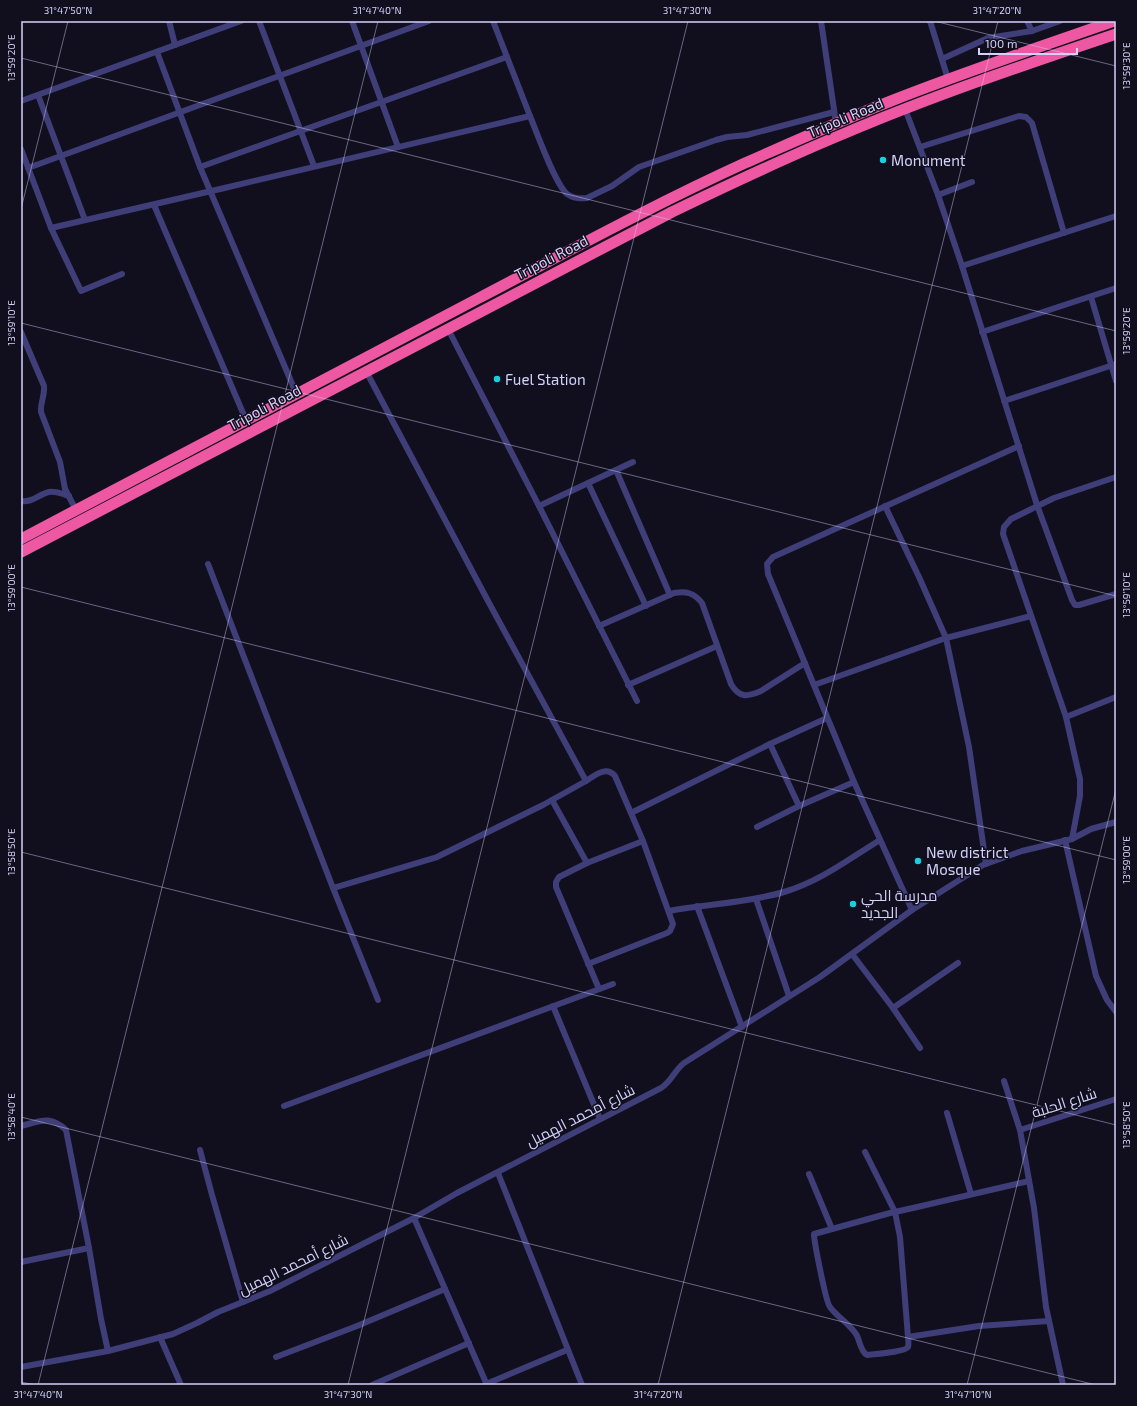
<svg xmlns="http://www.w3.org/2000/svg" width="1137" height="1406" viewBox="0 0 1137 1406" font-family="'Exo 2',Cairo,sans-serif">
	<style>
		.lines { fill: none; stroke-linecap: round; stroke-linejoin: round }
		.street { stroke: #3f3e79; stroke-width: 6 }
		.highway { stroke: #ee58a3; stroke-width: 11 }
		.ticks { fill: none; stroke: #d5d1fa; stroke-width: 1; stroke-opacity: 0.45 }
		.poi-dot { fill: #17cfe0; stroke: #110f1e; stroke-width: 1.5 }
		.labels { text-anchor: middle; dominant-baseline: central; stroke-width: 3; stroke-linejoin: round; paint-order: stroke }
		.street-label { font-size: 15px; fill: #d5d1fa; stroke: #110f1e }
		.poi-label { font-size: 15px; fill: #d5d1fa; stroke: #110f1e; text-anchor: start }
		.neatline { fill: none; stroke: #d5d1fa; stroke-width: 1.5 }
		.ticks-label { font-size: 10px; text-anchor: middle; fill: #d5d1fa }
	</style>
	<rect width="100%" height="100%" fill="#110f1e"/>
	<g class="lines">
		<!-- street -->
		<g class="street">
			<polyline points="169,21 175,45"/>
			<polyline points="259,21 314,166"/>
			<polyline points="352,21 398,147"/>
			<polyline points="821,21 836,123"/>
			<polyline points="930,21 948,79"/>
			<polyline points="1027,21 1032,31"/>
			<polyline points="157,52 200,167 296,393"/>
			<polyline points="942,59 988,38 1032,31 1060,21"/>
			<polyline points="38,95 85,220"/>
			<polyline points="21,101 241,21"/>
			<polyline points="905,109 938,195 962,266 1037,505 1072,600 1075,605 1079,605 1116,594"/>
			<path d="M530,116c7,17 25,68 37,78 6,4 13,5 20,4l25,-12 27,-19 77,-27 11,-3 20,-2 87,-23"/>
			<polyline points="920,147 1019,116 1026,117 1032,123 1064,233"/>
			<path d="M21,149l30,79c160,-36 319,-75 479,-112l-37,-95"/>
			<polyline points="200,167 507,57"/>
			<polyline points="28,168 429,21"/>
			<polyline points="938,195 972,182"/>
			<polyline points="154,205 246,420"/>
			<polyline points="51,228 81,291 122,274"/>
			<polyline points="962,266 1116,216"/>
			<polyline points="1091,297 1116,381"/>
			<polyline points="448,329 539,506 637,701"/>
			<path d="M21,332l23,54c1,10 -4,17 -3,26l19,50 5,27 11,21"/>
			<polyline points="982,332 1116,288"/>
			<polyline points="1004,401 1116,364"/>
			<polyline points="616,470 670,595"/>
			<polyline points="588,483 646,606"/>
			<path d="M21,501c11,2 18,-7 28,-9 7,-1 14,2 20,4"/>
			<polyline points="539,506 633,462"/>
			<polyline points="885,506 919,577 946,638 969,747 986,864"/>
			<polyline points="208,564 333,888 437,857 543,805 586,781 488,601 366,371"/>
			<path d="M599,626l75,-33c13,-2 20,0 28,10l29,81c8,14 16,13 30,7l44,-28"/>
			<polyline points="628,685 717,646"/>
			<polyline points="814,685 946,638 1031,616"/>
			<polyline points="1066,717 1116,697"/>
			<polyline points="770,744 799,806"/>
			<path d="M586,781c8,-5 20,-16 29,-5l28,65 30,83 -3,7 -3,2 -79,31"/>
			<polyline points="552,800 587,863"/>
			<polyline points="631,813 770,744 827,718"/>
			<polyline points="757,827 799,806 854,782"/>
			<polyline points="1072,839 1080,796 1080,779 1077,766 1066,717 1003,534 1004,527 1011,519 1054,498 1116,477"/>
			<polyline points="1065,840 1096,976 1107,1000 1116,1012"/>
			<polyline points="333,888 378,1000"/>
			<polyline points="756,899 789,996"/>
			<polyline points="697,906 742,1027"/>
			<polyline points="912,910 854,782 768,574 767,564 773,557 1019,446"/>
			<path d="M669,911c38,-7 78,-8 115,-19 35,-10 65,-33 96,-52"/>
			<polyline points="852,954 893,1008 920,1048"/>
			<polyline points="599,989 556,887 556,882 559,877 587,863 643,841"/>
			<polyline points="553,1006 600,1119"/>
			<polyline points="893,1008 958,963"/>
			<polyline points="1004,1081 1020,1130 1034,1208 1046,1307 1063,1385"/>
			<polyline points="284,1106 613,984"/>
			<polyline points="947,1113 971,1194"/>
			<path d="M21,1126c20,-5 29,-11 45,4l23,118 12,71 7,32"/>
			<polyline points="1020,1130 1116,1099"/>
			<polyline points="200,1150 212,1195 243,1302"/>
			<path d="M865,1152l30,60 5,25 8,100c0,2 1,7 0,10 -3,5 -34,7 -41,8 -7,-4 -7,-15 -11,-21 -7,-11 -19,-17 -26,-27 -4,-4 -16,-66 -16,-73l76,-21 5,-1c45,-10 90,-21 134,-31"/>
			<polyline points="498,1173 582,1385"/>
			<polyline points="809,1174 832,1229"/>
			<polyline points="414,1218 487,1385"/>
			<polyline points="21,1262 89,1248"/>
			<polyline points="160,1337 181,1385"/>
			<polyline points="908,1337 979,1326 1049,1321"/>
			<polyline points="276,1357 357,1326 445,1289"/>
			<path d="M21,1367l87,-16 65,-17 24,-11 21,-11 52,-21 83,-42 61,-31 43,-25 204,-105c10,-6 13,-17 23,-25l136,-86 92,-67 71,-45 39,-14 50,-12 19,-10 25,-7"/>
			<polyline points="486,1384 567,1350"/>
			<polyline points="372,1385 469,1343"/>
		</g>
		<!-- highway -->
		<g class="highway">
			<path d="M21,539c153,-80 305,-161 458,-241 88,-46 176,-94 266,-135 48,-21 97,-43 146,-62 73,-29 149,-54 223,-80"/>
			<path d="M21,552l651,-340c56,-27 113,-54 171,-78 89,-38 181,-69 273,-100"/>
		</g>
	</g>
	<!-- ticks -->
	<path class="ticks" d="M934,21l182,45M21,58l1095,273M21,209l47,-188M21,323l1095,273M21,587l1095,273M21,852l1095,273M21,1117l1075,268M21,1382l14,3M38,1385l340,-1364M348,1385l340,-1364M658,1385l340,-1364M967,1385l149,-596"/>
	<!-- markers -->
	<g class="poi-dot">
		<circle cx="883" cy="160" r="4"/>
		<circle cx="497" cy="379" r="4"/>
		<circle cx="918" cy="861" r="4"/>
		<circle cx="853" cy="904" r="4"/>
	</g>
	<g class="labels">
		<!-- street labels -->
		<g class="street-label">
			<text transform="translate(845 117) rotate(-23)">Tripoli Road</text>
			<text transform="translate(551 257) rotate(-27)">Tripoli Road</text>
			<text transform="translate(264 407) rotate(-28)">Tripoli Road</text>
			<text transform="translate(1064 1102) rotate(-18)">شارع الحلبة</text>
			<text transform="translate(580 1115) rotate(-27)">شارع أمحمد الهميل</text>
			<text transform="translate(293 1264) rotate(-26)">شارع أمحمد الهميل</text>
		</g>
		<!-- poi labels -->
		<g class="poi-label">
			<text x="891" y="160">Monument</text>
			<text x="505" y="379">Fuel Station</text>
			<text x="926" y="852">New district<tspan x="926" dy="17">Mosque</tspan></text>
			<text x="861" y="895">مدرسة الحي<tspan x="861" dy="17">الجديد</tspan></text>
		</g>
	</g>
	<!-- border -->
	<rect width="1137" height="1406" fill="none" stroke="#110f1e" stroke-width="44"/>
	<!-- scale -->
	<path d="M979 48v6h98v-6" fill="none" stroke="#d5d1fa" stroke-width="2"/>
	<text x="985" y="48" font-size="12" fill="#d5d1fa" stroke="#110f1e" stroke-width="3" paint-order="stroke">100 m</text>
	<rect x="22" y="22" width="1093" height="1362" class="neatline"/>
	<g class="ticks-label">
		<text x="68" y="14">31°47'50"N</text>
		<text x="377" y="14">31°47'40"N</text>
		<text x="687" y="14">31°47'30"N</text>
		<text x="997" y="14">31°47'20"N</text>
		<text transform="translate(11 58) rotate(-90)" y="4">13°59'20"E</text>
		<text transform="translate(1126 66) rotate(-90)" y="4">13°59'30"E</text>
		<text transform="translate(11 323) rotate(-90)" y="4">13°59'10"E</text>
		<text transform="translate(1126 331) rotate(-90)" y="4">13°59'20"E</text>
		<text transform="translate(11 588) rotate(-90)" y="4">13°59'00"E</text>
		<text transform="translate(1126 595) rotate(-90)" y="4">13°59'10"E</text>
		<text transform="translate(11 852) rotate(-90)" y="4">13°58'50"E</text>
		<text transform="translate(1126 860) rotate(-90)" y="4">13°59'00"E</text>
		<text transform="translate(11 1117) rotate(-90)" y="4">13°58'40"E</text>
		<text transform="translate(1126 1125) rotate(-90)" y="4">13°58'50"E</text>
		<text x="38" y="1398">31°47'40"N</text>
		<text x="348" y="1398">31°47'30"N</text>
		<text x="658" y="1398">31°47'20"N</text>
		<text x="968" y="1398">31°47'10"N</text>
	</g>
</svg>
